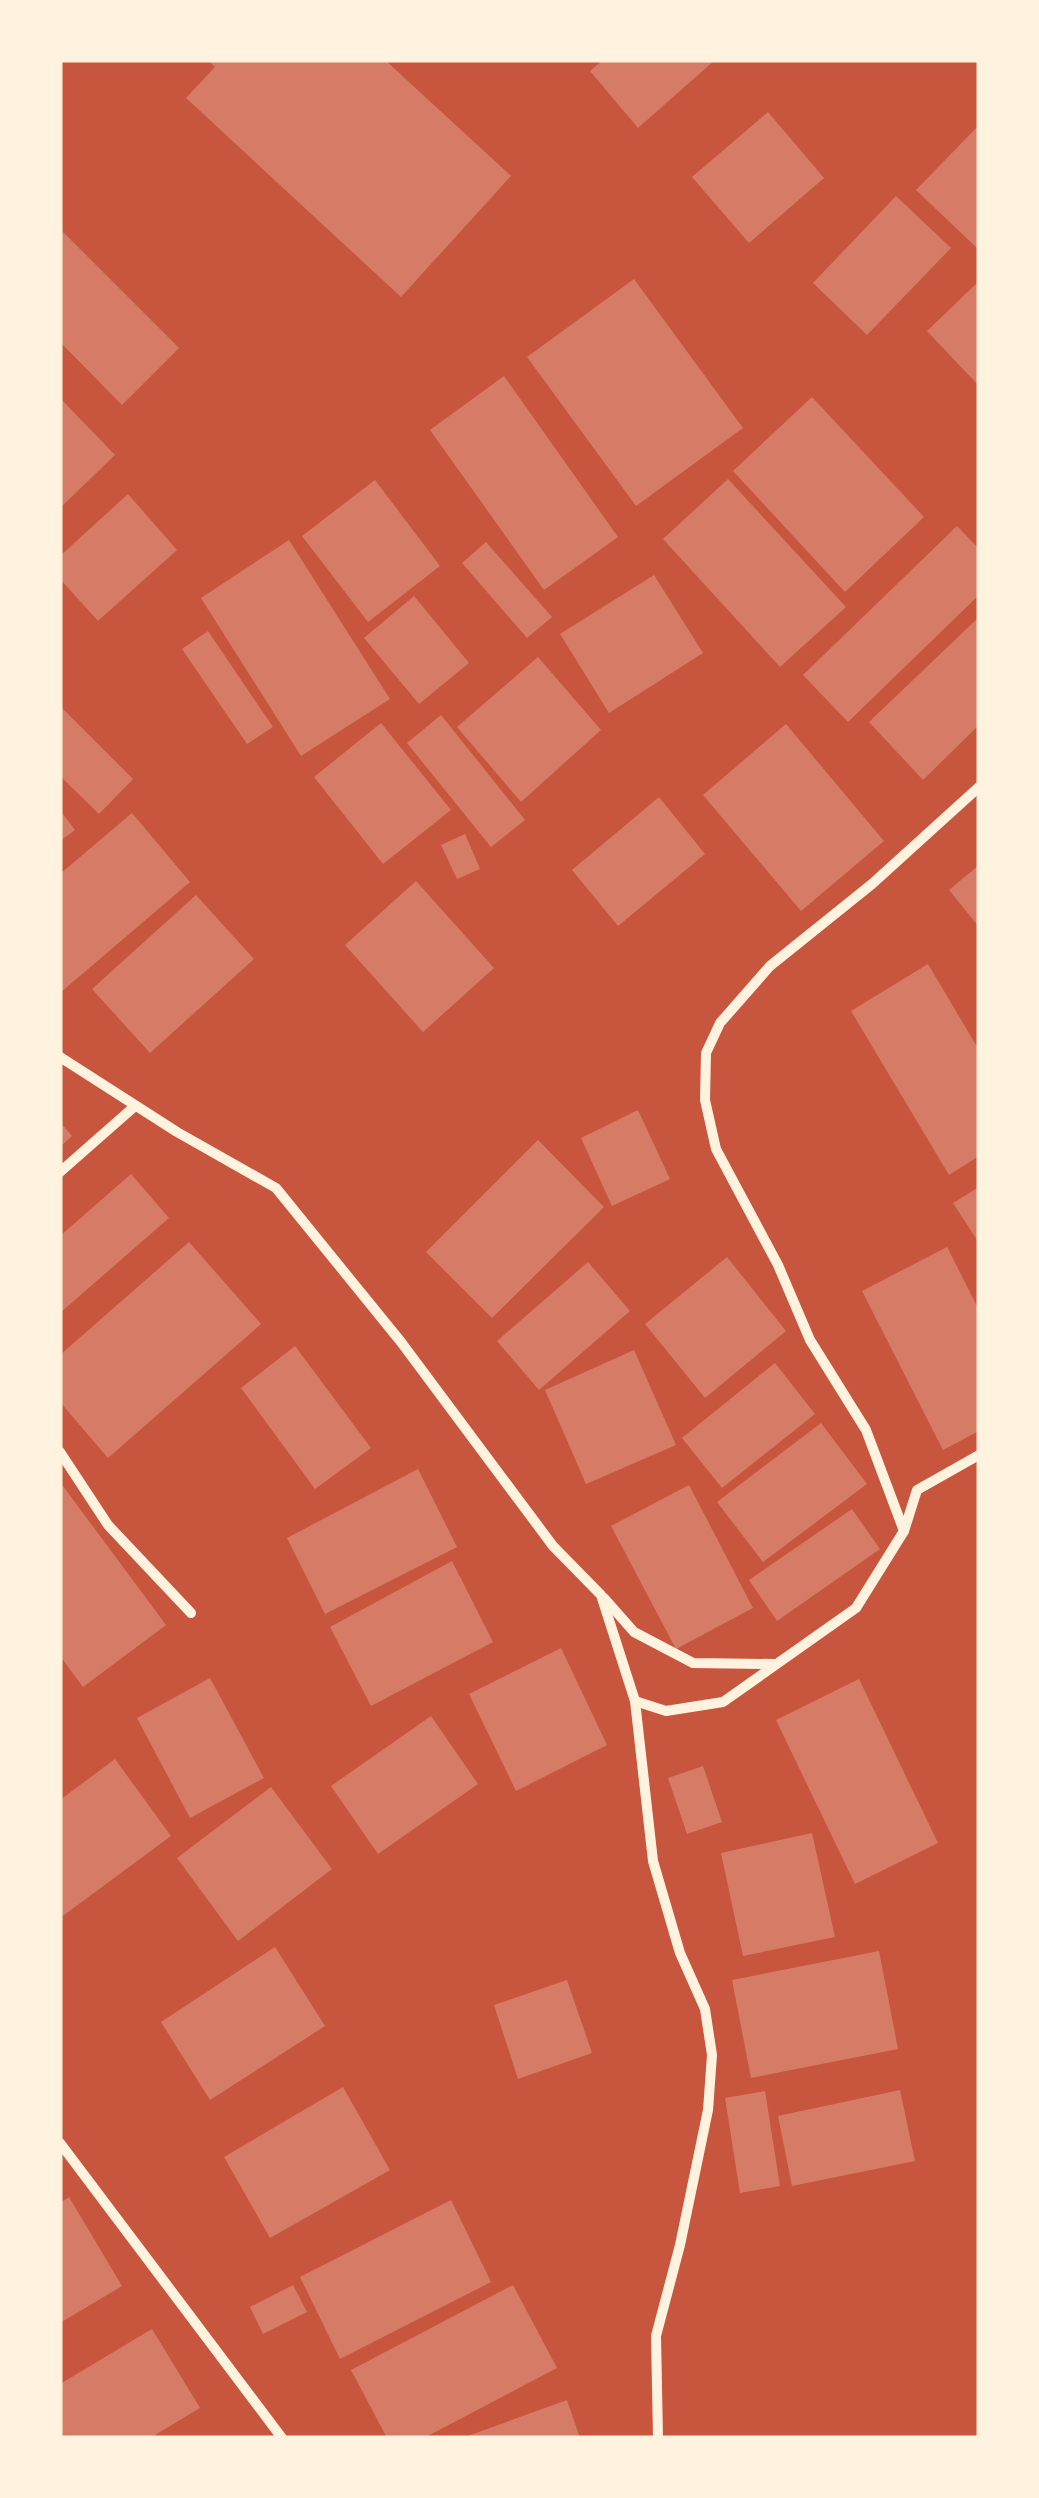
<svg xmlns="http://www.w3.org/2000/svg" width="1039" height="2498" viewBox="0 0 1039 2498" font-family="'Zilla Slab',serif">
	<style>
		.building { fill: #d67c66 }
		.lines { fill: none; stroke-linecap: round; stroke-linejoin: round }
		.minor { stroke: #fff3e0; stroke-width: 10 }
	</style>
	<rect width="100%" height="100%" fill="#c8553d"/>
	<!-- building -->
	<g class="building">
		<polygon points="208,60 385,60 511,176 401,297 186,98 215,67"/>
		<polygon points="603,60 715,60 638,128 590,71"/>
		<polygon points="768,112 824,178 749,243 692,177"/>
		<polygon points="979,125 979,250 916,190"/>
		<polygon points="896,196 951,248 867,335 813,283"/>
		<polygon points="60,229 179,348 122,405 60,342"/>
		<polygon points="634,279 743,428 636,506 527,357"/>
		<polygon points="979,281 979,386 927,331"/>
		<polygon points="504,376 618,537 544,590 430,430"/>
		<polygon points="812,397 924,517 845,592 733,471"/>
		<polygon points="60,398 115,455 60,508"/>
		<polygon points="728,479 846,607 780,667 663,539"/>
		<polygon points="375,480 440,566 368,622 302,536"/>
		<polygon points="128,494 177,550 98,621 60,579 60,556"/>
		<polygon points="957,526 979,549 979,595 848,722 803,675"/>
		<polygon points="289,540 390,699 301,756 201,598"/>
		<polygon points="486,542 552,617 527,638 462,563"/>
		<polygon points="654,575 703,653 609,713 560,634"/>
		<polygon points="414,596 469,663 419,704 364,638"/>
		<polygon points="979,617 979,725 923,780 869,722"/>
		<polygon points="208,631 273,727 247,744 182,649"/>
		<polygon points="538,657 601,730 521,802 457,727"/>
		<polygon points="60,706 133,779 99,814 60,776"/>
		<polygon points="441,715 525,820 491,847 407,743"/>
		<polygon points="381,723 451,810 383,864 314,777"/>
		<polygon points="786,724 884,841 801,911 703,795"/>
		<polygon points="659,797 705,854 618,926 572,870"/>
		<polygon points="60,810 75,830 60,841"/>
		<polygon points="132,813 190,882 60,993 60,874"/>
		<polygon points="465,834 480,869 457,879 441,845"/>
		<polygon points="979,865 979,927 949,890"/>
		<polygon points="416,881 494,968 423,1032 345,945"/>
		<polygon points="196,895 254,959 150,1053 92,989"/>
		<polygon points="928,964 979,1050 979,1156 949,1175 851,1011"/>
		<polygon points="638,1110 670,1179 612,1206 581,1138"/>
		<polygon points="60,1122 72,1136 60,1147"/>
		<polygon points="538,1140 604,1207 492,1318 426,1252"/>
		<polygon points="131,1174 169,1218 60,1313 60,1236"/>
		<polygon points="979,1187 979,1243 953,1203"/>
		<polygon points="189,1242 261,1324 108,1458 60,1402 60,1355"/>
		<polygon points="947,1247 979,1310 979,1431 943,1450 862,1291"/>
		<polygon points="727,1257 786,1331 705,1398 645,1324"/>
		<polygon points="588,1262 630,1311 539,1390 497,1341"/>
		<polygon points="295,1346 371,1448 315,1489 241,1388"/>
		<polygon points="634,1350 676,1445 586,1484 545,1390"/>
		<polygon points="775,1363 815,1414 722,1488 682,1438"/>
		<polygon points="821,1423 867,1484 763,1562 717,1502"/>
		<polygon points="418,1469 457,1547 325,1614 287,1538"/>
		<polygon points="60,1482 166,1625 83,1687 60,1656"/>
		<polygon points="689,1485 753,1608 676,1649 611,1526"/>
		<polygon points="852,1509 880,1549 777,1621 749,1580"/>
		<polygon points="452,1561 493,1642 371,1706 330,1627"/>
		<polygon points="561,1648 607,1745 516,1791 469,1694"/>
		<polygon points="210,1678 264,1778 190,1818 137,1718"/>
		<polygon points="859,1679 938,1843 855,1884 776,1720"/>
		<polygon points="431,1716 478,1784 378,1854 331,1786"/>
		<polygon points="115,1759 171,1836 60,1918 60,1800"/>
		<polygon points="703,1766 722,1822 687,1834 668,1778"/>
		<polygon points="271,1787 332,1869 238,1941 177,1858"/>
		<polygon points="812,1833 835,1937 743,1956 721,1853"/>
		<polygon points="275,1947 325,2026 210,2100 161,2022"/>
		<polygon points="879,1951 898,2049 751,2078 732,1980"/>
		<polygon points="567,1980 592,2053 518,2079 494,2005"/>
		<polygon points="343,2087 390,2170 270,2238 224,2157"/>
		<polygon points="900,2090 915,2161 792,2186 778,2116"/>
		<polygon points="765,2091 780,2186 740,2193 725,2098"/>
		<polygon points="69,2197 122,2286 60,2323 60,2203"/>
		<polygon points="451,2200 491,2282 340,2359 300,2277"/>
		<polygon points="293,2285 307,2312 263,2334 250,2307"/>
		<polygon points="513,2285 557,2368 424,2438 387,2438 351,2370"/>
		<polygon points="152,2329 200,2408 150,2438 60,2438 60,2384"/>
		<polygon points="567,2400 580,2438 462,2438"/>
	</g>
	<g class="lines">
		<!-- minor -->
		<g class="minor">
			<polyline points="60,1057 177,1132 276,1188 401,1342 553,1546 601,1595 635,1701 653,1861 680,1953 705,2009 712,2055 708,2110 680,2245 656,2336 658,2438"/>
			<polyline points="60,1172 135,1106"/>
			<polyline points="60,1452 108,1525 191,1613"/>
			<polyline points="904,1531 866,1430 810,1340 778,1265 716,1149 705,1100 706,1053 720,1023 770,966 872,884 979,787"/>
			<polyline points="604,1598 634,1632 693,1663 774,1664"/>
			<polyline points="635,1701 666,1711 723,1702 856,1608 904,1531 917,1490 979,1455"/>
			<polyline points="60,2143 282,2438"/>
		</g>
	</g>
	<!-- border -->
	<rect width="1039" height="2498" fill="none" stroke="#fff3e0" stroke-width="125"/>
</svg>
